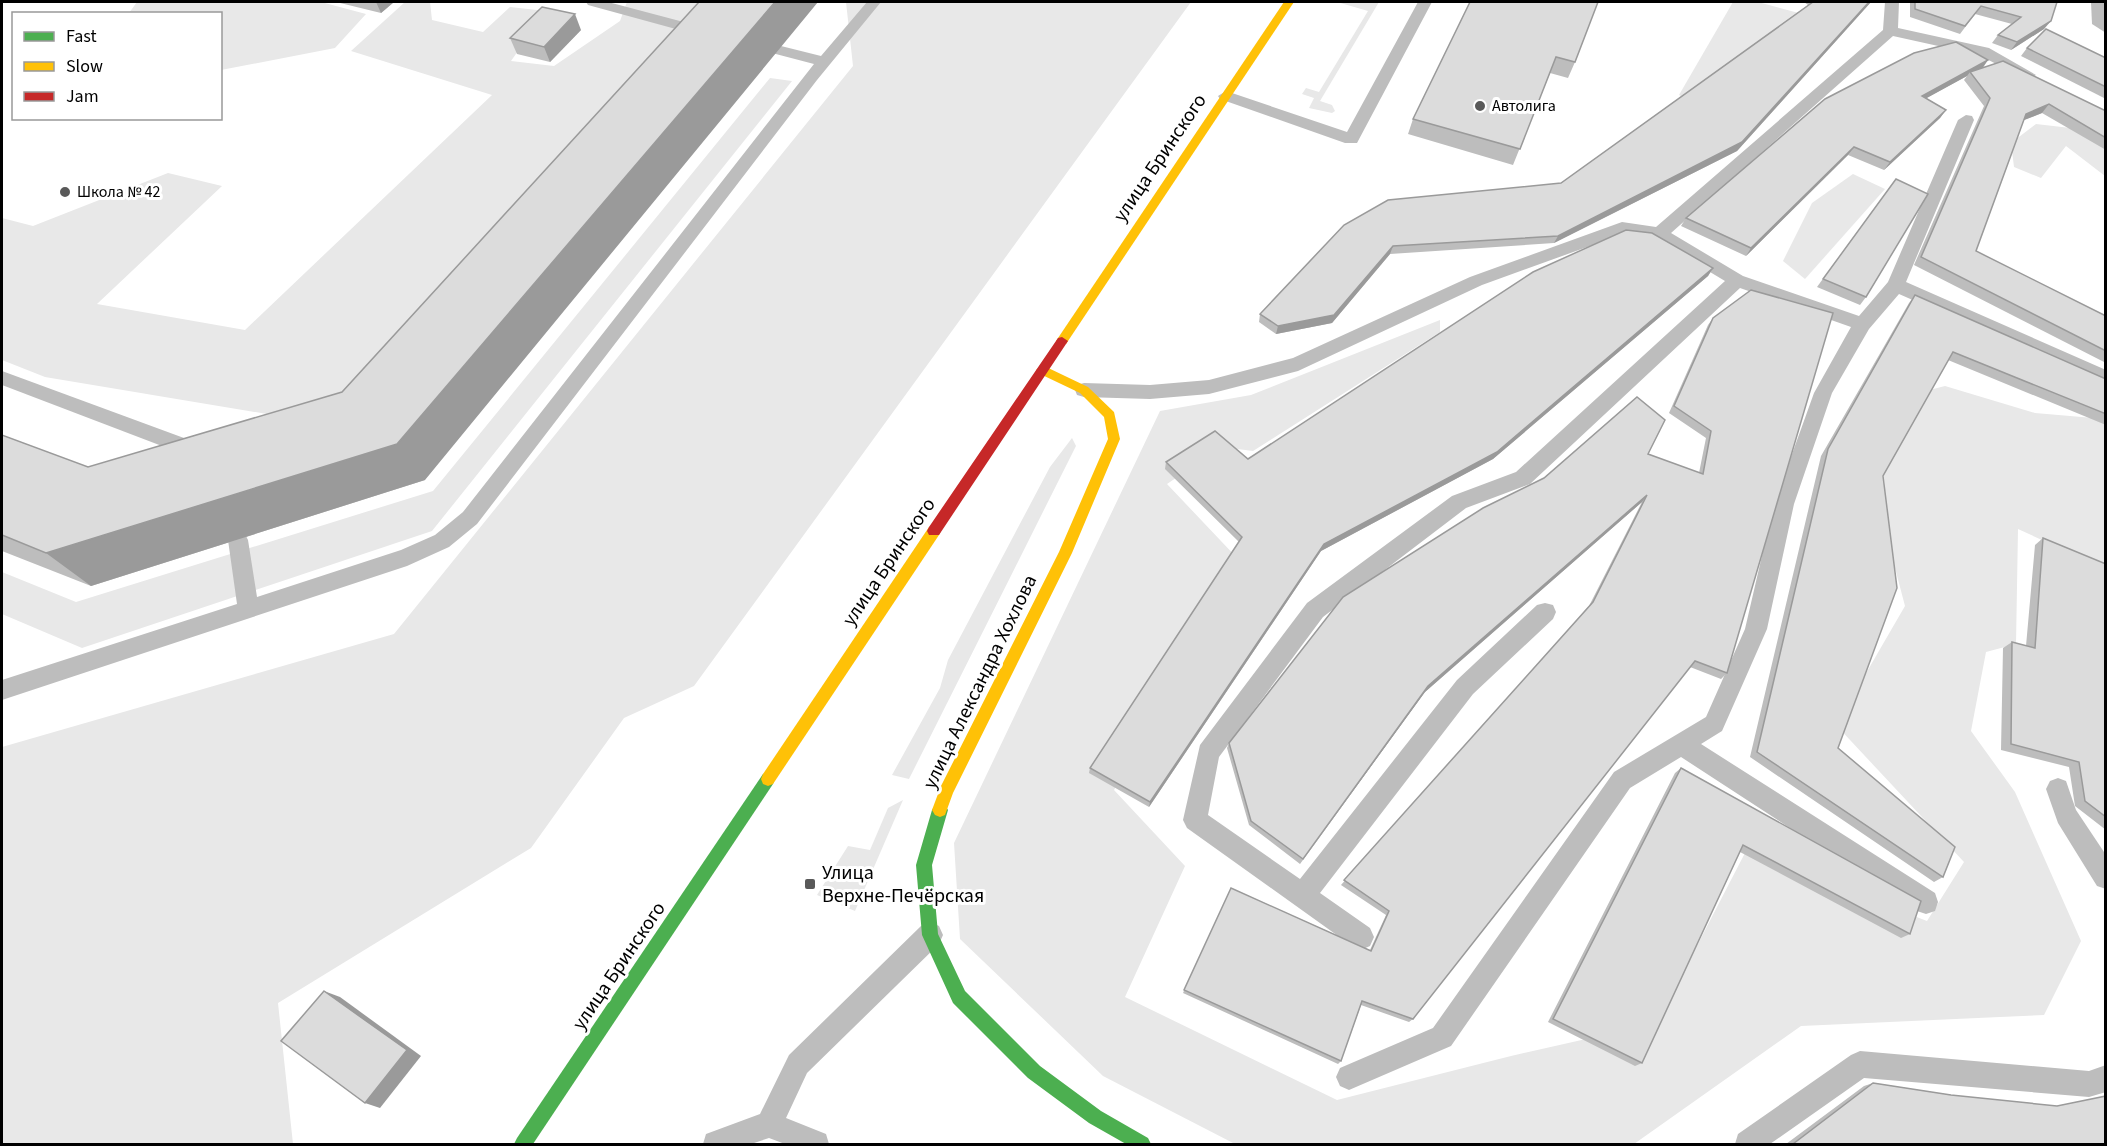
<svg xmlns="http://www.w3.org/2000/svg" width="2107" height="1146" viewBox="0 0 2107 1146" font-family="'Source Sans 3',sans-serif">
	<style>
		.green { fill: #e8e8e8 }
		.lines { fill: none; stroke-linecap: round; stroke-linejoin: round }
		.lane { fill: #bdbdbd; fill-rule: evenodd }
		.fast { fill: #4caf50; fill-rule: evenodd }
		.slow { fill: #ffc107; fill-rule: evenodd }
		.jam { fill: #c62828; fill-rule: evenodd }
		.wall { fill: #bdbdbd }
		.shaded-wall { fill: #9a9a9a }
		.building { fill: #dcdcdc; stroke: #9a9a9a; stroke-width: 1.5 }
		.poi-dot { fill: #595959; stroke: #fff; stroke-width: 2 }
		.labels { text-anchor: middle; dominant-baseline: central; stroke-width: 6; stroke-linejoin: round; paint-order: stroke }
		.far-poi-label { font-size: 16px; fill: #000; stroke: #fff; text-anchor: start }
		.street-label { font-size: 20px; fill: #000; stroke: #fff }
		.poi-label { font-size: 20px; fill: #000; stroke: #fff; text-anchor: start }
	</style>
	<rect width="100%" height="100%" fill="#fff"/>
	<!-- green -->
	<g class="green">
		<polygon points="137,2 321,2 366,14 335,48 221,70 220,14 129,13"/>
		<polygon points="405,2 430,2 432,20 483,32 510,7 546,11 511,61 554,66 620,21 627,2 730,2 385,382 267,414 45,377 2,360 2,218 33,226 168,173 222,186 97,304 245,330 492,95 351,51"/>
		<polygon points="846,2 1191,2 694,686 624,718 531,848 278,1003 293,1144 2,1144 2,747 394,634 853,66"/>
		<polygon points="1337,2 1379,2 1320,101 1332,105 1335,111 1332,113 1309,108 1314,98 1302,94 1306,88 1319,92 1368,11"/>
		<polygon points="1733,2 1758,2 1810,16 1728,121 1679,95"/>
		<polygon points="770,78 792,81 432,531 82,648 2,614 2,572 76,602 433,491"/>
		<polygon points="2036,124 2105,132 2105,176 2066,146 2041,178 2014,167 2011,143"/>
		<polygon points="1853,174 1885,189 1805,279 1783,261 1812,203"/>
		<polygon points="1440,320 1440,332 1253,451 1222,447 1167,484 1239,560 1114,790 1185,866 1125,997 1337,1100 1511,1056 1657,1023 1746,851 1927,921 1964,862 1836,725 1905,606 1890,549 1883,466 1914,394 1945,386 2035,413 2105,419 2105,569 2018,529 2016,644 1986,652 1971,731 2015,792 2081,941 2044,1015 1801,1026 1634,1144 1235,1144 1103,1076 960,939 954,843 1160,411 1251,395"/>
		<polygon points="1072,438 1076,446 909,779 892,775 940,688 948,660 1050,467"/>
		<polygon points="903,800 855,911 817,895 848,846 870,850 888,808"/>
	</g>
	<g class="lines">
		<!-- lane -->
		<g class="lane">
			<polygon points="586,2 608,2 710,29 712,32 705,37 588,5"/>
			<polygon points="867,2 881,2 817,80 477,524 449,547 407,566 2,700 2,680 237,604 228,540 231,534 238,531 245,534 248,540 257,597 401,550 435,535 463,512 814,64 772,53 769,50 772,47 777,45 821,56"/>
			<polygon points="1418,2 1432,2 1357,143 1345,143 1220,99 1218,96 1226,91 1232,93 1347,132"/>
			<polygon points="1885,2 1899,2 1898,28 1989,48 2036,75 2028,80 2023,78 1979,55 1893,36 1671,233 1743,276 1859,316 1888,282 1958,120 1966,115 1972,116 1974,120 1906,282 2106,370 2106,385 1899,294 1869,329 1832,393 1794,504 1767,629 1722,731 1701,744 1935,893 1938,902 1935,911 1926,914 1917,911 1681,757 1630,788 1451,1046 1349,1090 1340,1086 1336,1077 1340,1068 1433,1028 1614,772 1706,717 1745,629 1774,504 1814,393 1851,327 1740,288 1530,484 1466,508 1323,617 1219,757 1208,815 1300,879 1457,680 1537,605 1545,603 1553,605 1556,612 1553,619 1473,694 1320,893 1370,928 1374,937 1370,946 1361,950 1352,946 1187,828 1183,820 1200,745 1307,603 1452,496 1516,472 1725,281 1655,239 1623,234 1482,285 1298,371 1209,394 1150,399 1084,397 1077,395 1075,390 1077,385 1084,383 1150,385 1209,380 1293,358 1470,277 1622,222 1656,227 1883,30"/>
			<polygon points="2091,2 2105,2 2106,33 2092,24"/>
			<polygon points="2,371 203,445 206,451 203,457 196,459 2,385"/>
			<polygon points="2058,778 2066,781 2076,810 2106,855 2106,889 2097,886 2058,823 2046,789 2050,781"/>
			<polygon points="930,922 939,926 943,935 939,944 807,1073 786,1118 826,1134 829,1144 785,1144 769,1138 751,1144 703,1144 706,1134 760,1114 789,1055 921,926"/>
			<polygon points="1860,1051 2089,1071 2106,1065 2106,1092 2089,1097 1864,1078 1770,1144 1735,1144 1738,1134 1851,1055"/>
		</g>
		<!-- fast -->
		<g class="fast">
			<polygon points="768,772 773,774 775,779 773,784 533,1144 514,1144 517,1138 763,774"/>
			<polygon points="940,803 945,805 948,810 932,865 938,934 965,991 1040,1066 1101,1111 1148,1138 1151,1144 1126,1144 1089,1123 1028,1078 953,1003 922,935 916,865 932,810 935,805"/>
		</g>
		<!-- slow -->
		<g class="slow">
			<polygon points="1284,2 1294,2 1066,344 1058,344 1056,341 1058,338"/>
			<polygon points="1042,365 1088,387 1114,412 1120,439 1072,553 953,793 945,815 940,817 935,815 932,810 941,786 1059,552 1108,439 1104,417 1080,393 1038,373 1036,370"/>
			<polygon points="934,526 939,527 941,531 939,535 773,784 768,786 763,784 761,779 763,774 929,527"/>
		</g>
		<!-- jam -->
		<polygon class="jam" points="1062,337 1068,341 1066,344 939,535 929,535 927,531 929,527 1058,338"/>
	</g>
	<!-- wall -->
	<g class="wall">
		<polygon points="336,2 394,2 381,13"/>
		<polygon points="1470,2 1575,62 1568,78 1550,73 1513,165 1408,134 1413,119"/>
		<polygon points="1804,2 1871,2 1737,151 1554,243 1390,254 1332,323 1276,334 1259,322 1260,314 1344,225 1561,183 1808,5"/>
		<polygon points="1910,2 2057,2 2044,29 2011,50 1992,43 1998,35 2012,24 1975,14 1960,34 1910,17"/>
		<polygon points="581,30 550,62 517,54 510,38"/>
		<polygon points="2027,48 2106,58 2106,99 2021,56"/>
		<polygon points="1982,68 2106,111 2106,150 2042,113 2024,120 1976,251 2106,316 2106,363 1914,265 1984,106 1964,80 1967,76 1926,98 1946,110 1940,118 1884,170 1848,155 1746,256 1681,226 1686,218 1825,99"/>
		<polygon points="1896,179 1866,297 1860,305 1817,287"/>
		<polygon points="1713,268 1708,276 1493,459 1321,551 1149,807 1089,773 1090,768 1239,542 1165,469 1166,462 1248,459"/>
		<polygon points="1915,295 2106,379 2106,425 1948,360 1883,476 1838,748 1943,877 1934,882 1750,757 1821,456 1909,303"/>
		<polygon points="1713,318 1727,673 1721,679 1690,667 1413,1019 1409,1022 1361,1005 1341,1061 1338,1064 1183,993 1231,888 1370,950 1386,915 1341,885 1589,606 1642,502 1425,692 1300,864 1249,825 1227,748 1229,743 1648,454 1699,473 1706,438 1669,413 1708,325"/>
		<polygon points="2,435 88,467 425,480 91,586 2,551"/>
		<polygon points="2043,538 2106,564 2106,830 2075,806 2069,767 2001,750 2003,648 2012,642 2026,646 2035,545"/>
		<polygon points="1681,768 1910,934 1901,938 1740,852 1642,1063 1635,1066 1548,1022 1675,773"/>
		<polygon points="1873,1083 1951,1095 2057,1106 2106,1144 1786,1144 1864,1086"/>
	</g>
	<!-- shaded-wall -->
	<g class="shaded-wall">
		<polygon points="376,2 394,2 381,13"/>
		<polygon points="775,2 818,2 425,480 91,586 46,553 397,444"/>
		<polygon points="1869,2 1871,2 1737,151 1554,243 1558,236"/>
		<polygon points="575,14 581,30 550,62 544,47"/>
		<polygon points="2051,21 2044,29 2011,50 2017,42"/>
		<polygon points="1988,60 1982,69 1970,72 1967,76 1916,104 1922,96"/>
		<polygon points="2049,104 2042,113 2019,122 2026,114"/>
		<polygon points="1946,110 1940,118 1884,170 1890,162"/>
		<polygon points="1854,147 1848,155 1746,256 1751,248"/>
		<polygon points="1393,246 1390,254 1332,323 1276,334 1278,326"/>
		<polygon points="1713,268 1708,276 1493,459 1321,551 1149,807 1150,802 1324,544"/>
		<polygon points="1647,495 1642,502 1425,692 1300,864 1428,686"/>
		<polygon points="324,991 340,997 421,1056 380,1108 365,1103"/>
	</g>
	<!-- building -->
	<g class="building">
		<polygon points="699,2 775,2 397,444 46,553 2,535 2,435 88,467 342,392"/>
		<polygon points="1470,2 1598,2 1575,62 1556,57 1520,149 1413,119"/>
		<polygon points="1813,2 1869,2 1742,142 1558,236 1393,246 1334,315 1278,326 1260,314 1344,225 1388,200 1561,183"/>
		<polygon points="1915,2 2057,2 2051,21 2017,42 1998,35 2021,17 1981,6 1965,26 1915,9"/>
		<polygon points="542,7 575,14 544,47 510,38"/>
		<polygon points="2046,29 2106,58 2106,87 2027,48"/>
		<polygon points="1956,42 1988,60 1922,96 1946,110 1890,162 1854,147 1751,248 1686,218 1825,99 1914,53"/>
		<polygon points="2003,61 2106,111 2106,138 2049,104 2026,114 1976,251 2106,316 2106,351 1921,257 1990,98 1970,72"/>
		<polygon points="1896,179 1928,194 1866,297 1823,279"/>
		<polygon points="1626,230 1652,233 1713,268 1497,452 1324,544 1150,802 1090,768 1242,537 1166,462 1215,431 1248,459 1533,272"/>
		<polygon points="1751,290 1833,313 1727,673 1695,661 1413,1019 1362,1001 1341,1061 1184,990 1231,888 1371,951 1389,911 1344,880 1593,602 1647,495 1428,686 1303,859 1251,821 1229,743 1343,597 1483,508 1544,478 1637,397 1665,420 1648,454 1703,474 1711,431 1674,406 1713,318"/>
		<polygon points="1915,295 2106,379 2106,414 1953,352 1883,476 1897,588 1838,748 1955,847 1943,877 1757,752 1828,449"/>
		<polygon points="2043,538 2106,564 2106,817 2085,801 2079,762 2011,744 2012,642 2035,648"/>
		<polygon points="1681,768 1921,901 1910,934 1743,845 1642,1063 1553,1019"/>
		<polygon points="324,991 407,1050 365,1103 281,1041"/>
		<polygon points="1873,1083 1951,1095 2057,1106 2106,1096 2106,1144 1793,1144"/>
	</g>
	<!-- markers -->
	<g class="poi-dot">
		<circle cx="1480" cy="106" r="6"/>
		<circle cx="65" cy="192" r="6"/>
		<rect x="804" y="878" width="12" height="12" rx="3"/>
	</g>
	<g class="labels">
		<!-- far-poi labels -->
		<g class="far-poi-label">
			<text x="1492" y="106">Автолига</text>
			<text x="77" y="192">Школа № 42</text>
		</g>
		<!-- street labels -->
		<g class="street-label">
			<text transform="translate(1160 158) rotate(-56)">улица Бринского</text>
			<text transform="translate(889 562) rotate(-56)">улица Бринского</text>
			<text transform="translate(980 682) rotate(-64)">улица Александра Хохлова</text>
			<text transform="translate(619 966) rotate(-56)">улица Бринского</text>
		</g>
		<!-- poi labels -->
		<g class="poi-label">
			<text x="822" y="873">Улица<tspan x="822" dy="23">Верхне-Печёрская</tspan></text>
		</g>
	</g>
	<!-- border -->
	<rect width="2107" height="1146" fill="none" stroke="#000000" stroke-width="6"/>
	<!-- legend -->
	<rect x="12" y="12" width="210" height="108" fill="#ffffff" stroke="#999999" stroke-width="1.5"/>
	<rect x="24" y="32" width="30" height="9" fill="#4caf50" stroke="#999999" stroke-width="1.5"/>
	<text x="66" y="42" font-size="18" fill="#000000">Fast</text>
	<rect x="24" y="62" width="30" height="9" fill="#ffc107" stroke="#999999" stroke-width="1.5"/>
	<text x="66" y="72" font-size="18" fill="#000000">Slow</text>
	<rect x="24" y="92" width="30" height="9" fill="#c62828" stroke="#999999" stroke-width="1.5"/>
	<text x="66" y="102" font-size="18" fill="#000000">Jam</text>
</svg>
